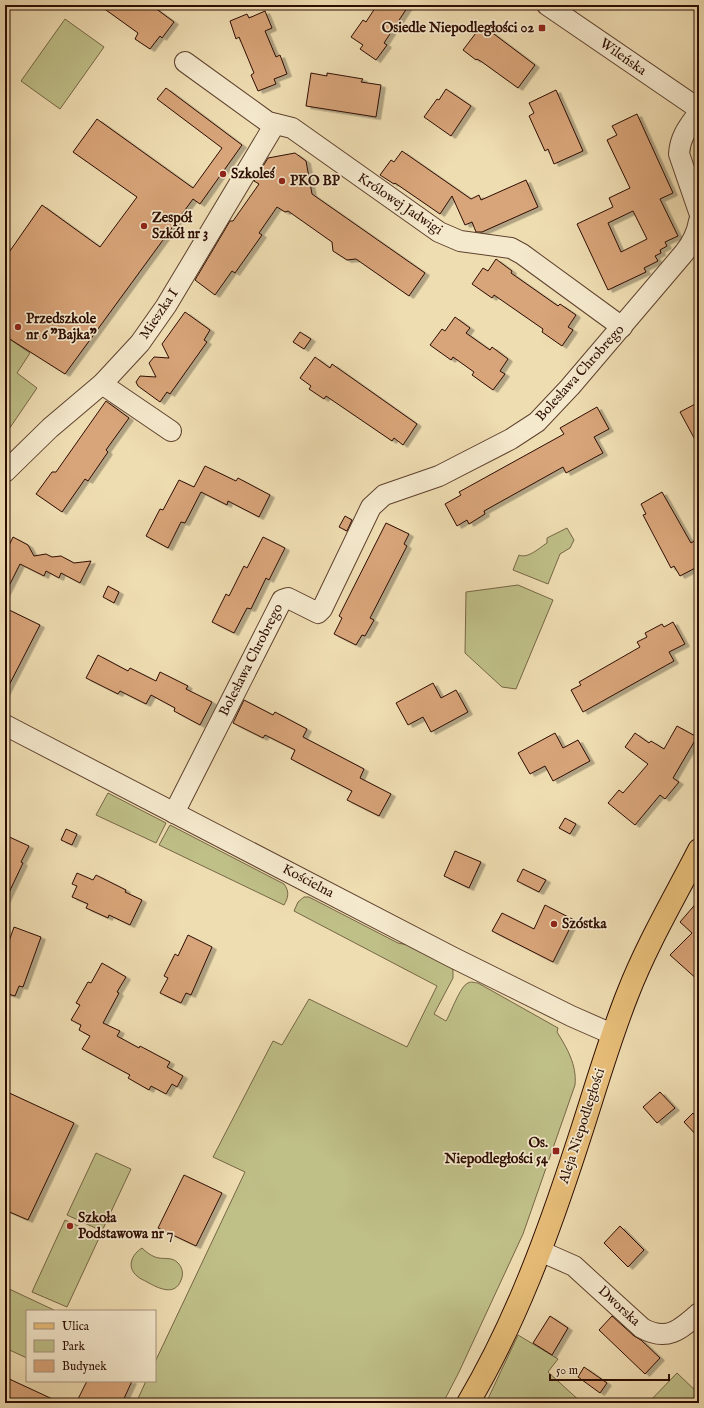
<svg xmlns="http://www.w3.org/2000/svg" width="704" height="1408" viewBox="0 0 704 1408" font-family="'IM FELL English',serif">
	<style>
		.green { fill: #bfbf88; stroke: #766645 }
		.building { fill: #d8a479; stroke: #2d0d02; fill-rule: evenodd; filter: url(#shadow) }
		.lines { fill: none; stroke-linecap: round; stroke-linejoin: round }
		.minor-casing { stroke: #5e412e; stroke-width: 22 }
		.major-casing { stroke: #2d0d02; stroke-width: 24 }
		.minor { stroke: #f5e9cd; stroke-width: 20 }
		.major { stroke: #e8be79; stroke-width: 22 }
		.poi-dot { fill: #8f2418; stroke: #f5e9cd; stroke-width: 1.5 }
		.labels { text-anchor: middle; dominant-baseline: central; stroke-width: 3.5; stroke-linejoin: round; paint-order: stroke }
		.poi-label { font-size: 14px; font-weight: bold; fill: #2d0d02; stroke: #f5e9cd; text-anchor: start }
		.street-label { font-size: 14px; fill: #2d0d02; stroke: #f5e9cd }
	</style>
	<defs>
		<filter id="shadow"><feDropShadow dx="4.5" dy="2.5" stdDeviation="0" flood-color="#0004"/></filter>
	</defs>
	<rect width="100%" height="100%" fill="#efddb2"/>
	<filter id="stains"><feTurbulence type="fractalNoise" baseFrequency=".005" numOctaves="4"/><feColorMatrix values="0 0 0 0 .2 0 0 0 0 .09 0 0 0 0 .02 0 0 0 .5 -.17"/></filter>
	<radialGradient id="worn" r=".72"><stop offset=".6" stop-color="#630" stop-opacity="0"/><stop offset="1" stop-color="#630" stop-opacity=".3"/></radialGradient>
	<!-- green -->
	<g class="green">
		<polygon points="65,19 104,47 60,109 21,81"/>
		<polygon points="5,336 30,353 17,373 37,388 5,435"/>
		<path d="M567,528l7,12 -4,8 -10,6 -12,30 -35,-14 6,-15c9,4 20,-7 28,-12v-5z"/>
		<polygon points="518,585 553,600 516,689 502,687 465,653 466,592"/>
		<polygon points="108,793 166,823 156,843 96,815"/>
		<path d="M170,825l114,59c6,8 4,14 0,21l-125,-60z"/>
		<path d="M304,897h5l89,46 14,3 37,19 4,5v8l-19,36 12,7c5,-8 14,-35 22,-38 3,-2 7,0 10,0l80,45 -1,4c10,16 20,33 18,53l-52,149 -64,138 -16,31h-307l10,-22h9v-19l90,-190 -32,-15 60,-116 9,4 27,-46 98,48 30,-61 -143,-75 4,-9z"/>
		<polygon points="96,1153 131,1169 102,1231 67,1215"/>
		<polygon points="65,1220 100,1236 67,1307 32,1292"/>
		<path d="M142,1248c4,4 8,7 13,9 7,3 17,-1 23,6 4,4 6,11 3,17 -6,17 -23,8 -34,2 -3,-2 -7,-3 -10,-6 -11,-9 -5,-22 5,-28z"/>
		<polygon points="5,1287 56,1311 27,1311 27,1358 5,1348"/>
		<polygon points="518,1335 558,1359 548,1372 582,1403 486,1403"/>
		<polygon points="677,1373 699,1394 699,1403 648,1403"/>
	</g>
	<!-- building -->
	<g class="building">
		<polygon points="99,5 151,5 174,22 162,38 160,36 150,49 135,39 138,33"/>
		<polygon points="377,5 409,5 384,43 387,45 376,60 360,49 363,45 351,37 363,20 366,22"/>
		<polygon points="265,11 272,28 265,31 276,57 280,55 287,74 274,79 276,84 258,91 251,75 254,73 239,37 236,39 230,21 247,14 249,18"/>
		<polygon points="482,25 535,65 518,88 482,62 477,59 476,60 463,50"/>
		<polygon points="311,73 327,76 327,73 363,79 361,82 381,85 376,117 306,106"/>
		<polygon points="166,88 242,145 200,204 193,199 65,374 5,336 5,258 42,205 100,247 137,197 73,152 97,119 193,188 222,148 157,99"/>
		<polygon points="446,89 471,106 451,136 424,117 437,99 439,100"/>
		<polygon points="556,90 583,151 554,164 548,149 545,151 529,116 534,113 529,103"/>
		<path d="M637,114l36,79 -13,6 18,37 -13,6 2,4 -7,4 1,3 -6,3 3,5 -14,7 2,4 -38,18 -31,-66 36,-17 -4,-9 21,-10 -23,-48 10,-5 -5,-9zM633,211l14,28 -26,13 -13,-29z"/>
		<polygon points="402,151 471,199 479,195 481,200 526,180 538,207 482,232 476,232 472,222 465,225 452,196 440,214 395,183 394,184 380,175 391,160 394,162"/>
		<polygon points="295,153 306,161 312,194 425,273 409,296 356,259 347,260 333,251 332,242 288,211 285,212 277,207 259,233 262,235 235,273 232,271 215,295 195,280 230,221 233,221 259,184 254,181 268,158"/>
		<polygon points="496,259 512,271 511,273 558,306 560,304 576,315 568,327 573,330 562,346 542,332 543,329 494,295 492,298 472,284 483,268 488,271"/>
		<polygon points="185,312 210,330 204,340 207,342 170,394 167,392 160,402 138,386 136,382 140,376 156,377 149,363 154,357 169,358 162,344"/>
		<polygon points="455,317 470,328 466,333 490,350 492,347 508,359 500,371 505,374 493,390 472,375 474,372 453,357 451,360 430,345 442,329 445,331"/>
		<polygon points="300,332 311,339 304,349 293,342"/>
		<polygon points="315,357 330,368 332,364 417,424 403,445 394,438 392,441 326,396 324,399 309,389 311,386 300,378"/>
		<polygon points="106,401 129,418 106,450 108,452 88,481 85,479 62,512 36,494 52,472 56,472"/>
		<polygon points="699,402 699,447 680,412"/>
		<polygon points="597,407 609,429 594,437 603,453 566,473 563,467 484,511 485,514 469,524 467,520 457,526 445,504 461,495 459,492 564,434 560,428"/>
		<polygon points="205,466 236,481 238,478 270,495 259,517 228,501 227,505 201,492 185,523 181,522 168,548 146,536 160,509 163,510 179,480 194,487"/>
		<polygon points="662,492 691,543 699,538 699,566 680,576 674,566 671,568 643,515 646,514 641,504"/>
		<polygon points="345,516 352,520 347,531 339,527"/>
		<polygon points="386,523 409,534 404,544 407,546 370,618 374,620 365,636 362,635 356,645 334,634 342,618 339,616"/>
		<polygon points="13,537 28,545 34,556 46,554 52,557 61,556 74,563 91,561 80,583 61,573 59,578 46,571 44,576 20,564 5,594 5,554"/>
		<polygon points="263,537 285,548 269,580 266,578 251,609 247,608 234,633 212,622 226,594 229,596 244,566 247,568"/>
		<polygon points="108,586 119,592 114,603 103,597"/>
		<polygon points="5,608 40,625 5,693"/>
		<polygon points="673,622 685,644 669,652 674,661 583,712 571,690 581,685 579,682 640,647 637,642 647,637 645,633 662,624 664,627"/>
		<polygon points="98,655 128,671 130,668 156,681 160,672 188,686 186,689 212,702 200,725 174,711 175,708 151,695 146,704 120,691 118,694 86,678"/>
		<polygon points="433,683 441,698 456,690 468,712 431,732 423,717 408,725 396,703"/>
		<polygon points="244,700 273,715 275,712 307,729 303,737 364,769 360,778 391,794 379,816 347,800 352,791 291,759 295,750 265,735 263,738 233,723"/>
		<polygon points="677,726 697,737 673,778 679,782 665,799 660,795 635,825 608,803 619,790 623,793 648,764 625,747 635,733 649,743 651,741 664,749"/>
		<polygon points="555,733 563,748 578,740 590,761 553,781 545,766 530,774 518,753"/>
		<polygon points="565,818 576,824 570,834 559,828"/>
		<polygon points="66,829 77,834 72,845 61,840"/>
		<polygon points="5,835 29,846 21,862 23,863 5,901"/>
		<polygon points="455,851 481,862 469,888 444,876"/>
		<polygon points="523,869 546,880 539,892 517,881"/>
		<polygon points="77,873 93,880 96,875 126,890 125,892 142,900 130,925 109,915 108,918 86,908 88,904 72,897 77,886 72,884"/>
		<polygon points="699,900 699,981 670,955 692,933 680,922"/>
		<polygon points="545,905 574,920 553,962 492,931 502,913 534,929"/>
		<polygon points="14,927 41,937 23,987 19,986 15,996 5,993 5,943 8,944"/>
		<polygon points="188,935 212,947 191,995 186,993 181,1003 160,993 168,978 164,976 175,954 178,956"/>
		<polygon points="102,963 126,977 117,992 119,993 103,1023 120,1031 117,1036 139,1048 140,1046 170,1062 167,1067 183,1076 177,1087 172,1084 166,1094 151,1086 149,1090 128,1078 130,1075 82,1049 90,1036 79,1030 81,1025 71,1020 80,1005 76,1003 88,982 91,983"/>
		<polygon points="5,1091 74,1123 28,1220 5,1210"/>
		<polygon points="660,1092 675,1108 657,1123 643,1107"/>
		<polygon points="693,1113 699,1120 699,1138 684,1122"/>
		<polygon points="184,1175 222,1193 196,1246 158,1228"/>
		<polygon points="620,1226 644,1250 628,1267 604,1243"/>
		<polygon points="550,1316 568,1328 552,1355 533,1343"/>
		<polygon points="612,1316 634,1336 641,1340 660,1358 645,1374 599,1330"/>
		<polygon points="584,1367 607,1383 600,1393 578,1377"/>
		<polygon points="5,1377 61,1403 5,1403"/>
		<polygon points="87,1381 132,1381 122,1403 76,1403"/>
	</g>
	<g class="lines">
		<defs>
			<g id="minor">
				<polyline points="547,5 699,109"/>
				<polyline points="185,62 268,122 292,128 439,232 460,241 511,248 522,254 622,327"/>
				<path d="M699,112c-10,14 -19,24 -20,42l20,58"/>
				<polyline points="102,384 171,431"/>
				<polyline points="5,472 50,428 102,384 140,343 166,306 275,124"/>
				<polyline points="5,725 452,957 571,1016 612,1034"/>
				<path d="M174,813l108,-213 6,-2 30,15 4,-4 49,-102 13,-12 55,-19 72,-37 26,-17 33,-35 114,-134c8,-10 13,-19 15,-32"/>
				<path d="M540,1251l34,15 68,62c25,14 38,2 57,-15"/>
			</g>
			<path id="major" d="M468,1403c48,-81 80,-169 109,-258 17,-51 31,-102 51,-152 19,-49 47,-96 71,-143"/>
		</defs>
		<!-- minor casing -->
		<use href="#minor" class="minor-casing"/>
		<!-- major casing -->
		<use href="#major" class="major-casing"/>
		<!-- minor -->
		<use href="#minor" class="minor"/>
		<!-- major -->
		<use href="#major" class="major"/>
	</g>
	<!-- markers -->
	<g class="poi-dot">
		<rect x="538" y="24" width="8" height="8" rx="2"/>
		<circle cx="223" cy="174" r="4"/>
		<circle cx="282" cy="181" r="4"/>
		<circle cx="144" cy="226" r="4"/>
		<circle cx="18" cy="327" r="4"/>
		<circle cx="554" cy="924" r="4"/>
		<rect x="552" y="1147" width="8" height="8" rx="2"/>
		<circle cx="70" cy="1226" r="4"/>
	</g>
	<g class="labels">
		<!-- poi labels -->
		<g class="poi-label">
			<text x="534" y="28" text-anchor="end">Osiedle Niepodległości 02</text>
			<text x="231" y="174">Szkoleś</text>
			<text x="290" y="181">PKO BP</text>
			<text x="152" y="218">Zespół<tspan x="152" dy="16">Szkół nr 3</tspan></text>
			<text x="26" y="319">Przedszkole<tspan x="26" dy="16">nr 6 "Bajka"</tspan></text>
			<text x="562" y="924">Szóstka</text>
			<text x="548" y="1143" text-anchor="end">Os.<tspan x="548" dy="16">Niepodległości 54</tspan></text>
			<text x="78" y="1218">Szkoła<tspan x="78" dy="16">Podstawowa nr 7</tspan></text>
		</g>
		<!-- street labels -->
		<g class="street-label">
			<text transform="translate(623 57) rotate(35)">Wileńska</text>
			<text transform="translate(400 204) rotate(34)">Królowej Jadwigi</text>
			<text transform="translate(159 314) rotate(-56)">Mieszka I</text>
			<text transform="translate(580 373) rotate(-48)">Bolesława Chrobrego</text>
			<text transform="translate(251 660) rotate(-63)">Bolesława Chrobrego</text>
			<text transform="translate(308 881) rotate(28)">Kościelna</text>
			<text transform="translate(582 1126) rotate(-72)">Aleja Niepodległości</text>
			<text transform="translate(619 1306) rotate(43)">Dworska</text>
		</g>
	</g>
	<!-- margin -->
	<rect width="704" height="1408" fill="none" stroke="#efddb2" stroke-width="20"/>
	<rect x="6" y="6" width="692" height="1396" fill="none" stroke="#2d0d02" stroke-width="2"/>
	<rect x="10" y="10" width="684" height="1388" fill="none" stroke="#2d0d02"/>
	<!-- legend -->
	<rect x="26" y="1310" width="130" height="72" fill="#f5e9cd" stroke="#a5917c"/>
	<rect x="34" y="1323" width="20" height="6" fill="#e8be79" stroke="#a5917c"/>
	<text x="62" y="1330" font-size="12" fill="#2d0d02">Ulica</text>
	<rect x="34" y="1340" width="20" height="12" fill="#bfbf88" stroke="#a5917c"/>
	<text x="62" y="1350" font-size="12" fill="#2d0d02">Park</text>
	<rect x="34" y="1360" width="20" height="12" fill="#d8a479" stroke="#a5917c"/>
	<text x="62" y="1370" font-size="12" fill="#2d0d02">Budynek</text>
	<!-- scale -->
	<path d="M550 1374v6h119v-6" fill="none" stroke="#2d0d02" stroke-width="2"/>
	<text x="556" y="1374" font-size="12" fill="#2d0d02" stroke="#f5e9cd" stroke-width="3" paint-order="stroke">50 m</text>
	<rect width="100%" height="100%" filter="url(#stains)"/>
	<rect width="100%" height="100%" fill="url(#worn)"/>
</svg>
